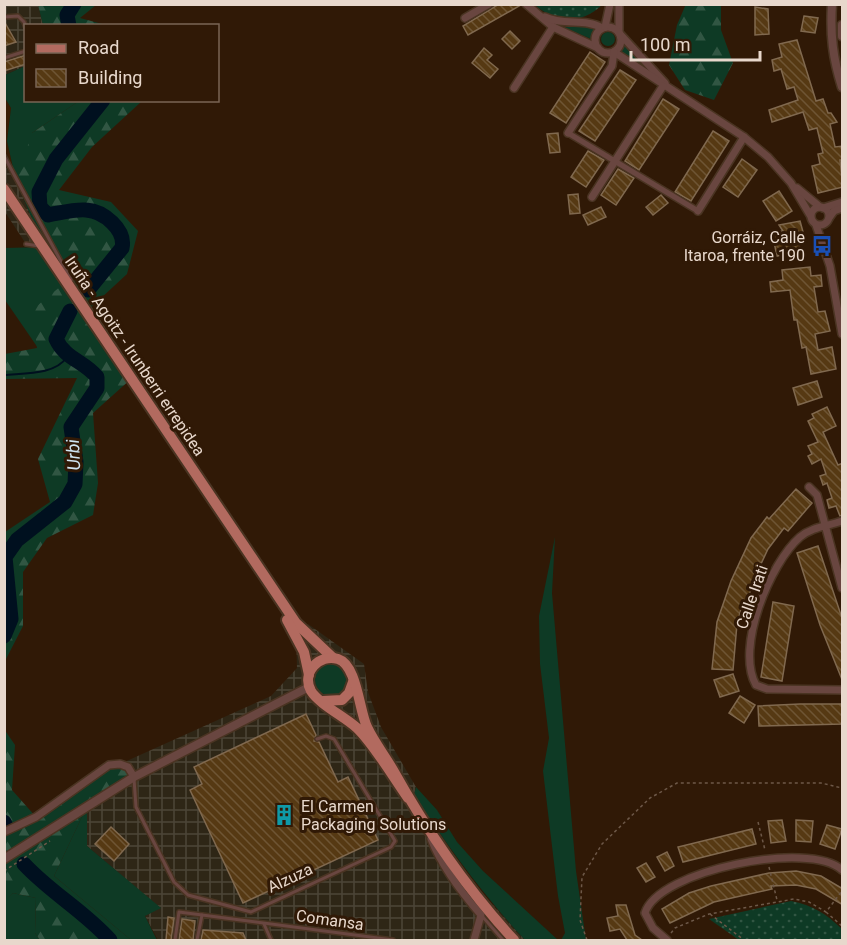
<svg xmlns="http://www.w3.org/2000/svg" width="847" height="945" viewBox="0 0 847 945" font-family="Roboto,sans-serif">
	<style>
		.built { fill: #3a1d04 }
		.industrial { fill: url(#industrial-grid) }
		.grass { fill: #0e3a25 }
		.forest { fill: url(#forest-firs) }
		.park { fill: url(#park-dots) }
		.lines { fill: none; stroke-linecap: round; stroke-linejoin: round }
		.stream { stroke: #00101f; stroke-width: 2 }
		.river { stroke: #00101f; stroke-width: 15 }
		.building { fill: url(#building-back-hatch); stroke: #80694f; stroke-width: 1.5 }
		.service-casing { stroke: #4a3422; stroke-width: 6 }
		.pedestrian-casing { stroke: #4a3422; stroke-width: 8 }
		.minor-casing { stroke: #4a3422; stroke-width: 10 }
		.tertiary-casing { stroke: #4a3422; stroke-width: 11 }
		.primary-casing { stroke: #4a3422; stroke-width: 14 }
		.path { stroke: #6d5848; stroke-width: 1.5; stroke-dasharray: 3 3; stroke-linecap: butt }
		.service { stroke: #694640; stroke-width: 3 }
		.pedestrian { stroke: #694640; stroke-width: 5 }
		.minor { stroke: #694640; stroke-width: 7 }
		.tertiary { stroke: #694640; stroke-width: 8 }
		.primary { stroke: #b26a5f; stroke-width: 10 }
		.labels { text-anchor: middle; dominant-baseline: central; stroke-width: 6; stroke-linejoin: round; paint-order: stroke }
		.poi-label { font-size: 16px; fill: #e8d8cc; stroke: #301906; text-anchor: end }
		.street-label { font-size: 16px; fill: #e8d8cc; stroke: #301906 }
		.water-label { font-size: 18px; font-style: italic; fill: #cfe4f1; stroke: #301906 }
	</style>
	<defs>
		<pattern id="industrial-grid" width="8" height="8" patternUnits="userSpaceOnUse" patternTransform="scale(1.5)"><rect width="8" height="8" fill="#2e2616"/><path d="M0 4h8M4 0v8" fill="none" stroke="#4c4537"/></pattern>
		<pattern id="forest-firs" width="22" height="20" patternUnits="userSpaceOnUse" patternTransform="scale(1.5)"><rect width="22" height="20" fill="#0e3a25"/><path d="M5 1l3.5 6h-7zM16 11l3.5 6h-7z" fill="#315643"/></pattern>
		<pattern id="park-dots" width="8" height="8" patternUnits="userSpaceOnUse" patternTransform="scale(1.5)"><rect width="8" height="8" fill="#0e3a25"/><path d="M2 2h.1M6 6h.1" fill="none" stroke="#315643" stroke-width="1.8" stroke-linecap="round"/></pattern>
		<pattern id="building-back-hatch" width="6" height="6" patternUnits="userSpaceOnUse" patternTransform="scale(1.5)"><rect width="6" height="6" fill="#563913"/><path d="M-1 5l2 2M0 0l6 6M5-1l2 2" fill="none" stroke="#6e5534"/></pattern>
	</defs>
	<rect width="100%" height="100%" fill="#301906"/>
	<!-- built -->
	<polygon class="built" points="5,98 11,108 7,141 12,163 5,166"/>
	<!-- industrial -->
	<g class="industrial">
		<polygon points="5,5 38,5 43,25 26,26 25,66 5,75"/>
		<polygon points="4,164 16,181 44,247 26,244 5,212"/>
		<polygon points="308,624 364,664 368,692 381,727 416,787 414,795 449,849 484,895 525,940 158,940 145,916 160,908 87,846 87,806 120,764 271,696 297,668 296,636"/>
	</g>
	<!-- grass -->
	<g class="grass">
		<polygon points="581,26 595,27 591,39 563,27"/>
		<circle cx="608" cy="39" r="7"/>
		<polygon points="625,40 651,74 617,53"/>
		<polygon points="25,66 26,100 79,101 32,133 88,290 38,348 5,300 4,248 44,247 16,181 7,141 11,108 5,98 5,75"/>
		<polygon points="555,537 552,593 576,871 586,940 561,940 565,933 558,896 543,771 549,738 540,664 539,616"/>
		<circle cx="331" cy="680" r="16"/>
		<path d="M416,787l21,23 20,32 26,29 75,69h-33c-42,-45 -77,-93 -111,-145z"/>
		<polygon points="87,806 87,846 161,908 145,916 157,940 131,940 54,876"/>
		<polygon points="13,893 36,898 35,933 40,940 5,940 4,901"/>
	</g>
	<!-- forest -->
	<g class="forest">
		<polygon points="686,4 721,5 721,30 733,63 714,100 685,90 669,65 677,25"/>
		<polygon points="38,5 96,5 80,18 106,25 43,25"/>
		<polygon points="79,101 142,101 92,147 59,190 111,202 138,231 127,274 87,311 132,378 93,413 98,483 93,515 47,538 23,572 23,626 5,661 5,532 50,502 38,459 77,378 5,379 5,354 37,348 32,310 67,281 82,304 16,181 32,133"/>
		<polygon points="4,729 15,745 12,790 36,817 98,772 120,764 134,777 87,806 54,876 131,940 40,940 35,933 36,898 13,893 5,901"/>
	</g>
	<!-- park -->
	<g class="park">
		<path d="M535,5h67c-22,20 -45,19 -67,0z"/>
		<path d="M791,901c22,4 35,13 51,28v11h-103l-30,-21z"/>
	</g>
	<g class="lines">
		<!-- stream -->
		<path class="stream" d="M4,375c21,-2 51,0 63,-18"/>
		<!-- river -->
		<g class="river">
			<polyline points="69,26 67,15 74,4"/>
			<path d="M88,290l34,-42c4,-18 -18,-37 -36,-38 -11,-1 -26,3 -38,5l-8,-8 -1,-15 17,-33 47,-59"/>
			<path d="M4,636l7,-17 -6,-62 12,-17 48,-38 10,-18 1,-22 -5,-35 26,-39v-11c-13,-16 -32,-18 -41,-38l14,-28"/>
			<polyline points="4,822 5,824"/>
			<path d="M24,864c27,29 60,47 86,76"/>
		</g>
	</g>
	<!-- building -->
	<g class="building">
		<polygon points="499,4 521,5 468,35 463,26"/>
		<polygon points="755,7 768,9 769,34 755,35"/>
		<polygon points="804,16 818,18 815,33 801,31"/>
		<polygon points="4,21 16,42 4,46"/>
		<polygon points="510,31 520,41 512,49 502,39"/>
		<polygon points="797,40 816,101 823,99 828,113 831,113 837,122 830,124 835,147 843,146 843,160 840,160 843,187 818,193 812,166 820,164 818,154 823,153 817,128 809,130 803,112 772,122 769,110 798,100 794,87 787,89 781,69 774,71 772,60 782,57 779,44"/>
		<polygon points="484,48 492,55 487,60 498,69 490,78 472,63"/>
		<polygon points="590,52 605,62 566,123 550,113"/>
		<polygon points="26,55 26,64 4,71 4,62"/>
		<polygon points="620,70 636,80 595,141 579,131"/>
		<polygon points="663,99 679,109 639,170 625,161"/>
		<polygon points="713,131 729,141 691,201 675,192"/>
		<polygon points="558,133 560,152 550,153 547,134"/>
		<polygon points="588,151 604,160 586,187 571,177"/>
		<polygon points="742,159 757,170 738,197 723,187"/>
		<polygon points="618,169 634,178 616,205 601,195"/>
		<polygon points="779,191 792,211 776,221 763,201"/>
		<polygon points="578,194 580,213 570,214 568,195"/>
		<polygon points="661,195 668,203 653,215 646,207"/>
		<polygon points="601,207 606,217 588,225 583,215"/>
		<polygon points="800,221 803,232 797,233 801,251 777,256 772,233 783,231 779,225"/>
		<polygon points="810,267 811,276 821,275 822,286 814,287 818,312 825,311 830,331 815,334 818,350 832,347 836,369 811,374 806,347 802,348 797,320 794,320 790,290 771,292 770,282 783,280 782,270"/>
		<polygon points="817,381 822,397 798,405 793,388"/>
		<polygon points="827,407 836,426 823,432 838,465 843,463 843,515 840,516 836,506 829,508 827,500 832,498 827,483 823,485 820,476 826,474 821,459 812,464 808,456 812,454 808,446 818,442 808,421 814,418 812,414"/>
		<polygon points="796,489 812,503 788,531 784,528 768,549 759,568 746,603 743,602 737,624 733,670 712,669 717,622 731,581 751,538 767,517 769,519"/>
		<polygon points="818,546 843,621 843,682 820,625 797,553"/>
		<polygon points="773,602 794,606 782,681 761,677"/>
		<polygon points="733,674 739,691 720,697 714,680"/>
		<polygon points="740,696 755,705 744,723 729,713"/>
		<polygon points="800,704 843,704 843,724 759,726 758,706"/>
		<polygon points="306,714 316,735 314,741 319,742 338,782 348,777 378,840 243,903 190,790 202,784 194,767"/>
		<polygon points="782,820 786,841 771,843 768,821"/>
		<polygon points="796,820 813,821 811,842 796,841"/>
		<polygon points="827,825 842,829 835,849 820,844"/>
		<polygon points="111,827 129,844 114,861 95,844"/>
		<polygon points="752,829 756,844 683,862 678,847"/>
		<polygon points="667,852 674,866 665,871 657,857"/>
		<polygon points="646,863 655,877 646,882 637,868"/>
		<polygon points="796,871 821,876 843,889 843,905 816,889 796,885 771,886 772,889 714,902 670,923 662,909 689,893 711,886 769,873"/>
		<polygon points="616,905 626,905 635,935 642,940 627,940 620,929 610,931 607,918 618,916"/>
		<polygon points="168,917 174,918 171,940 166,940"/>
		<polygon points="182,919 195,921 193,940 179,940"/>
		<polygon points="203,930 243,933 246,940 201,940"/>
	</g>
	<g class="lines">
		<defs>
			<g id="service">
				<polyline points="4,17 18,16 24,22 26,28"/>
				<polyline points="4,58 26,51"/>
				<polyline points="4,156 71,280"/>
				<polyline points="26,244 39,246"/>
				<polyline points="134,779 136,807 174,882 188,895 251,912 391,847 395,841 334,739 326,736 317,739"/>
				<polyline points="482,916 503,940"/>
				<polyline points="264,924 271,940"/>
				<polyline points="175,940 179,912 393,940"/>
				<polyline points="197,940 202,915"/>
			</g>
			<polyline id="pedestrian" points="568,133 698,211"/>
			<g id="minor">
				<polyline points="526,4 553,27 598,48"/>
				<polyline points="619,4 619,32"/>
				<path d="M545,17c18,9 41,1 57,11"/>
				<polyline points="465,18 489,4"/>
				<circle cx="608" cy="40" r="13"/>
				<polyline points="605,27 610,4"/>
				<polyline points="620,34 665,83"/>
				<polyline points="614,52 744,137 768,157 791,183 810,215"/>
				<polyline points="514,88 553,27"/>
				<polyline points="568,133 612,66 614,52"/>
				<polyline points="797,188 820,207"/>
				<polyline points="592,197 663,86"/>
				<circle cx="820" cy="216" r="9"/>
				<polyline points="823,208 842,202"/>
				<polyline points="698,211 744,137"/>
				<polyline points="829,218 834,211 842,208"/>
				<polyline points="816,225 830,266 842,334"/>
				<polyline points="809,487 817,495 842,588"/>
				<path d="M842,521c-14,5 -30,6 -42,16 -30,26 -65,111 -44,148l11,4 75,1"/>
				<polyline points="4,832 36,817 109,765 120,764 128,767 134,777"/>
				<path d="M431,839c11,28 30,53 50,76l-7,25"/>
				<path d="M667,940l-14,-12 -8,-15c13,-43 165,-73 197,-43"/>
			</g>
			<g id="tertiary">
				<path d="M832,4c-2,31 1,55 10,83"/>
				<polyline points="842,25 842,36"/>
				<polyline points="4,859 134,777 309,687"/>
			</g>
			<g id="primary">
				<polyline points="4,189 296,623 332,657"/>
				<polyline points="287,620 304,652 309,675"/>
				<polyline points="323,701 342,700 349,693 353,682"/>
				<path d="M408,798c-15,-21 -34,-54 -51,-70 -12,-11 -38,-24 -46,-37 -10,-18 8,-38 27,-32 19,6 21,51 29,68 7,15 18,29 26,43 34,61 74,119 121,170"/>
			</g>
		</defs>
		<!-- service casing -->
		<use href="#service" class="service-casing"/>
		<!-- pedestrian casing -->
		<use href="#pedestrian" class="pedestrian-casing"/>
		<!-- minor casing -->
		<use href="#minor" class="minor-casing"/>
		<!-- tertiary casing -->
		<use href="#tertiary" class="tertiary-casing"/>
		<!-- primary casing -->
		<use href="#primary" class="primary-casing"/>
		<!-- path -->
		<g class="path">
			<polyline points="758,822 765,850"/>
			<polyline points="769,867 777,900"/>
			<polyline points="4,871 50,841"/>
			<polyline points="826,912 842,926"/>
			<polyline points="710,914 744,940"/>
			<polyline points="671,933 675,928 709,914 794,899 809,902 826,912 842,891"/>
			<polyline points="587,940 580,920 582,877 602,844 650,798 677,783 821,783 842,788"/>
		</g>
		<!-- service -->
		<use href="#service" class="service"/>
		<!-- pedestrian -->
		<use href="#pedestrian" class="pedestrian"/>
		<!-- minor -->
		<use href="#minor" class="minor"/>
		<!-- tertiary -->
		<use href="#tertiary" class="tertiary"/>
		<!-- primary -->
		<use href="#primary" class="primary"/>
	</g>
	<!-- icons -->
	<defs>
		<symbol id="bus-bare" viewBox="-9 -9 18 18"><path d="M-5-6H5V4H4V6H2V4H-2V6H-4V4H-5ZM-3.5-4V0h7V-4ZM-3.5 1.2v1.5H-2V1.2ZM2 1.2v1.5H3.5V1.2Z" fill="#1a4fb4" stroke="#301906" stroke-width="2.5" paint-order="stroke"/></symbol>
		<symbol id="building-bare" viewBox="-9 -9 18 18"><path d="M-4-6H4V6H1V3H-1V6H-4ZM-2.5-4.3h1.7v1.8h-1.7ZM.8-4.3h1.7v1.8H.8ZM-2.5-1h1.7V.8h-1.7ZM.8-1h1.7V.8H.8Z" fill="#0f9aa8" stroke="#301906" stroke-width="2.5" paint-order="stroke"/></symbol>
	</defs>
	<g fill-rule="evenodd">
		<use href="#bus-bare" x="807" y="231" width="30" height="30"/>
		<use href="#building-bare" x="269" y="800" width="30" height="30"/>
	</g>
	<g class="labels">
		<!-- poi labels -->
		<g class="poi-label">
			<text x="805" y="237">Gorráiz, Calle<tspan x="805" dy="18">Itaroa, frente 190</tspan></text>
			<text x="301" y="806" text-anchor="start">El Carmen<tspan x="301" dy="18">Packaging Solutions</tspan></text>
		</g>
		<!-- street labels -->
		<g class="street-label">
			<text transform="translate(135 356) rotate(56)">Iruña - Agoitz - Irunberri errepidea</text>
			<text transform="translate(752 597) rotate(-71)">Calle Irati</text>
			<text transform="translate(290 878) rotate(-25)">Alzuza</text>
			<text transform="translate(330 920) rotate(8)">Comansa</text>
		</g>
		<!-- water labels -->
		<g class="water-label">
			<text transform="translate(73 455) rotate(-93)">Urbi</text>
		</g>
	</g>
	<!-- border -->
	<rect width="847" height="945" fill="none" stroke="#e8d8cc" stroke-width="12"/>
	<!-- legend -->
	<rect x="24" y="24" width="195" height="78" fill="#301906" stroke="#7a6555" stroke-width="1.5"/>
	<rect x="36" y="44" width="30" height="9" fill="#b26a5f" stroke="#7a6555" stroke-width="1.5"/>
	<text x="78" y="54" font-size="18" fill="#e8d8cc">Road</text>
	<rect x="36" y="69" width="30" height="18" fill="url(#building-back-hatch)" stroke="#7a6555" stroke-width="1.5"/>
	<text x="78" y="84" font-size="18" fill="#e8d8cc">Building</text>
	<!-- scale -->
	<path d="M631 51v9h129v-9" fill="none" stroke="#e8d8cc" stroke-width="3"/>
	<text x="640" y="51" font-size="18" fill="#e8d8cc" stroke="#301906" stroke-width="4.5" paint-order="stroke">100 m</text>
</svg>
